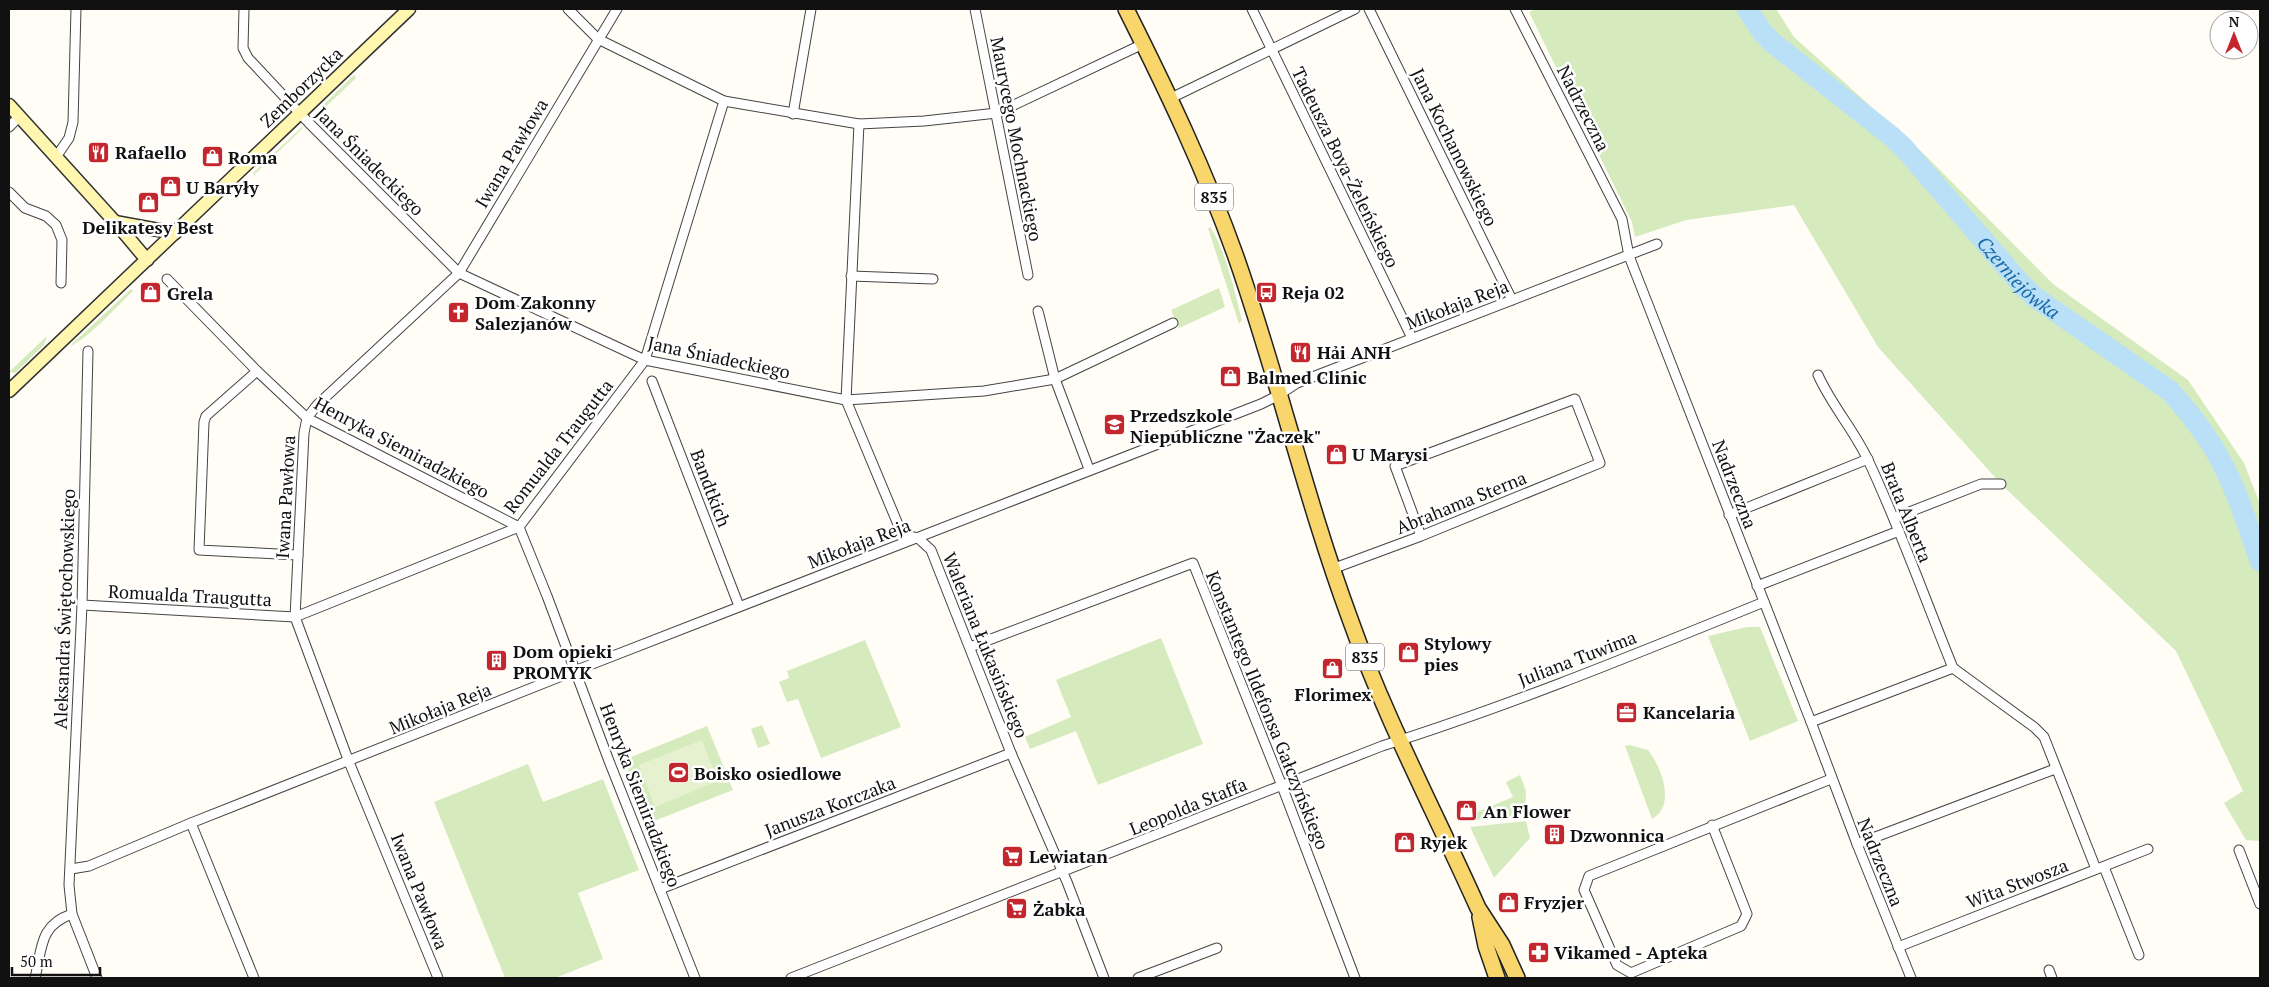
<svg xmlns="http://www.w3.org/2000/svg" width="2269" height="987" viewBox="0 0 2269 987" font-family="'PT Serif',serif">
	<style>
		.green { fill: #d5ebbd }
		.pitch { fill: #e6f2cf }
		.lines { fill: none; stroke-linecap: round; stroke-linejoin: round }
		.river { stroke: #b9e0f7; stroke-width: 21 }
		.street-casing { stroke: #444; stroke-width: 11 }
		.secondary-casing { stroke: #333; stroke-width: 15 }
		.primary-casing { stroke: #222; stroke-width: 18 }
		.street { stroke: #fff; stroke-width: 9 }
		.secondary { stroke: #fff6b0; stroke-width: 12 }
		.primary { stroke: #f9d66b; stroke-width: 15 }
		.labels { text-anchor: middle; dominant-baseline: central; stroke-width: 5; stroke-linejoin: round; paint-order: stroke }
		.shield { fill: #fff; stroke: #585858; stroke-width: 1 }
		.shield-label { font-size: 16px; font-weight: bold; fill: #111 }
		.street-label { font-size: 18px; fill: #111; stroke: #fff }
		.poi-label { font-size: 18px; font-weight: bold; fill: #111; stroke: #fff; text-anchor: start }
		.water-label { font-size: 19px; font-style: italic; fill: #1768a6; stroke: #fff }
	</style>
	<rect width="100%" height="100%" fill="#fffdf5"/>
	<!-- green -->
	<g class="green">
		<polygon points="1536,9 1776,9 1794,37 1927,157 2053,284 2188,380 2244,463 2260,504 2260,841 2246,840 2224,803 2243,791 2176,651 2001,484 1878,347 1794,205 1686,220 1635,237 1632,222 1529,12"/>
		<polygon points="354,75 356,78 316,116 313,115"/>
		<polygon points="302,127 303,128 254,175 253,173"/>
		<path d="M1210,227c16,23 25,67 32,93l-3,4 -31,-96z"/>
		<polygon points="1219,288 1225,307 1179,328 1171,310"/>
		<path d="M131,289l2,2c-13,12 -47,50 -63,55z"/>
		<polygon points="47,336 44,345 15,373 9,372"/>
		<polygon points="1747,627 1760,627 1798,721 1750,741 1708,636"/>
		<polygon points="1161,638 1203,744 1098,785 1076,731 1030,749 1025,737 1071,717 1056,680"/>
		<polygon points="865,640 901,727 821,758 798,699 787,702 779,682 789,678 787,671"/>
		<polygon points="762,725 770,744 758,748 751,729"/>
		<polygon points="707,726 733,790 649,823 624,760"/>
		<path d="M1629,745l19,5c14,18 28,56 4,69l-27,-73z"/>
		<polygon points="528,764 543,802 603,779 639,870 578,893 603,959 555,978 505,978 434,802"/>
		<polygon points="1520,775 1526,791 1525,814 1467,821 1465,817 1513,797 1506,782"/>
		<polygon points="1526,821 1530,838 1494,878 1470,827"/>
	</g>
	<!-- pitch -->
	<polygon class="pitch" points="702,740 718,781 655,807 639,765"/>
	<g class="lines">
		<!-- river -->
		<path class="river" id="s1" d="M1747,9l16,24 10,10 118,93 13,12 118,137 14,13 134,93c19,21 41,50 54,76 15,29 25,62 36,94"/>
		<defs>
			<g id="street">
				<polyline points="244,9 243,48 248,58 309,123 459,273 645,360 846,400 984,391 1055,379 1173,323"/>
				<polyline points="568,9 598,39 724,101 859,124 924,121 997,113 1143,44"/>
				<polyline points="975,9 1028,275"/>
				<polyline points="1252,9 1412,338"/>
				<polyline points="1369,9 1512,300"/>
				<polyline points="1515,9 1622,219 1629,256 1811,722 1857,844 1911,978"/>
				<polyline points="1171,98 1355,9"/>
				<polyline points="793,114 811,9"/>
				<polyline points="859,124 846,400 902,534 918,538 931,550 1011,753 1067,882 1104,978"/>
				<polyline points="9,127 19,117"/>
				<polyline points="56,157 69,138 73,122 76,9"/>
				<polyline points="9,192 25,208 46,216 56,225 62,240 61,283"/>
				<polyline points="851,276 933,279"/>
				<polyline points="167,279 257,371 307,418 519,527 547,596 609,761 695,978"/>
				<polyline points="1038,311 1055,379 1089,469"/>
				<polyline points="88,351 82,605 69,885 72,914 97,978"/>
				<polyline points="257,371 206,416 204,422 199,550 298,555"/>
				<path d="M1818,375c14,31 36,55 50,85 32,68 57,139 85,208"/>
				<polyline points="652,381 739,606"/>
				<polyline points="1729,515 1868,459"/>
				<polyline points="1894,518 1981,484 2001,484"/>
				<polyline points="1332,569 1421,536 1600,463 1575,399 1395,466 1421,536"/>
				<polyline points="1757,586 1899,531"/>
				<polyline points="82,605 295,617 519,527 645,360 724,101"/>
				<polyline points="970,647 1193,563 1282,786 1355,978"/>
				<polyline points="1811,722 1953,668 2034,727 2044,737 2096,869"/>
				<polyline points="191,823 254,978"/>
				<polyline points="1712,825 1747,914 1741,926 1631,973 1617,965 1584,890 1589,876 1831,779"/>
				<polyline points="1857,844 2055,769"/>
				<polyline points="2239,850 2260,904"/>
				<polyline points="2104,867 2139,955"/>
				<polyline points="71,869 89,866 191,823 582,668 1261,404 1279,395 1297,383 1657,244"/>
				<polyline points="660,889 1011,753"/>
				<polyline points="1898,947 2148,849"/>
				<polyline points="2049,970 2052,978"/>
				<path d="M35,978c7,-29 4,-53 37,-64"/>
				<polyline points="438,978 349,762 295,617 304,433 307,418 317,405 459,273 617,9"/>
				<path d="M791,978l591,-232c130,-41 256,-93 382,-144"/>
				<polyline points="1138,978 1217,948"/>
			</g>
			<g id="secondary">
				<polyline points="9,105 115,222 147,260"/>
				<polyline points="115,222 175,233"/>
				<polyline points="9,391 409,9"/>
			</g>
			<g id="primary">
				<path d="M1126,9c41,82 79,161 110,248 42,120 70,243 114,362 35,99 85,193 128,289l24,37 15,33"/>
				<polyline points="1480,917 1486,946 1497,978"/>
			</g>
		</defs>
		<!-- street casing -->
		<use href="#street" class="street-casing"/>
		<!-- secondary casing -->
		<use href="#secondary" class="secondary-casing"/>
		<!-- primary casing -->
		<use href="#primary" class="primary-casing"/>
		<!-- street -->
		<use href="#street" class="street"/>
		<!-- secondary -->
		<use href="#secondary" class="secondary"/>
		<!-- primary -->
		<use href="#primary" class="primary"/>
	</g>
	<!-- icons -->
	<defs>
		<symbol id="restaurant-square" viewBox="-11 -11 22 22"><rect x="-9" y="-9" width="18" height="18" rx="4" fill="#c4262e" stroke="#fff"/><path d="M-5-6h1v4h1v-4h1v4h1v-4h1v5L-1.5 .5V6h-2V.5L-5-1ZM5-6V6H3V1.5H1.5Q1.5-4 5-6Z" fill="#fff"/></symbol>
		<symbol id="shop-square" viewBox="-11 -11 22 22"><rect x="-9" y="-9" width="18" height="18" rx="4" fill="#c4262e" stroke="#fff"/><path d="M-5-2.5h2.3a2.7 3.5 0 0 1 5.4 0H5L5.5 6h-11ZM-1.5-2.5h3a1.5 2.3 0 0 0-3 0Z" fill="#fff"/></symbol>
		<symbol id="bus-square" viewBox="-11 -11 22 22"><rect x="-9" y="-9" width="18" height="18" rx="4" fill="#c4262e" stroke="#fff"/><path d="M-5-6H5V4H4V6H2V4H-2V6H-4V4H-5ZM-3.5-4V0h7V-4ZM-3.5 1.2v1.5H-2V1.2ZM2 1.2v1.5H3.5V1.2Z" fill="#fff"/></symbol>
		<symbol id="church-square" viewBox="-11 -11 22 22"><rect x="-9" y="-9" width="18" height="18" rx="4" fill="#c4262e" stroke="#fff"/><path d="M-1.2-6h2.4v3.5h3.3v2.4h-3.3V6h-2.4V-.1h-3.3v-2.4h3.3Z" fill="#fff"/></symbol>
		<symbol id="school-square" viewBox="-11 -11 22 22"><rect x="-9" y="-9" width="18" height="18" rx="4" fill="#c4262e" stroke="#fff"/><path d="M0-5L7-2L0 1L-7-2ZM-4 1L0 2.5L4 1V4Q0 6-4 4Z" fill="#fff"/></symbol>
		<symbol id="building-square" viewBox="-11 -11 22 22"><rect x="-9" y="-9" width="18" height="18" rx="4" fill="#c4262e" stroke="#fff"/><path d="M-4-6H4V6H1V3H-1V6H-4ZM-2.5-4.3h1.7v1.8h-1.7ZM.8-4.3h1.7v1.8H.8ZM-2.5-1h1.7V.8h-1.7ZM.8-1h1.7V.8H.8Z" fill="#fff"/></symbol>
		<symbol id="office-square" viewBox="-11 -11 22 22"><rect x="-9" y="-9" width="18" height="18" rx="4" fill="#c4262e" stroke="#fff"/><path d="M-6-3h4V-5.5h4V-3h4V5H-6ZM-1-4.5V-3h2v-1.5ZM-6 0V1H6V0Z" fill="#fff"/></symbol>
		<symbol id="stadium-square" viewBox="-11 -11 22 22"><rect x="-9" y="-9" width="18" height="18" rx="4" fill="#c4262e" stroke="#fff"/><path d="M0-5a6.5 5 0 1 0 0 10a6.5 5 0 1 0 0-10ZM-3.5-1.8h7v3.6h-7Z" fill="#fff"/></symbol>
		<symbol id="supermarket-square" viewBox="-11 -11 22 22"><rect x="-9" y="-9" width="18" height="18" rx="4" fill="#c4262e" stroke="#fff"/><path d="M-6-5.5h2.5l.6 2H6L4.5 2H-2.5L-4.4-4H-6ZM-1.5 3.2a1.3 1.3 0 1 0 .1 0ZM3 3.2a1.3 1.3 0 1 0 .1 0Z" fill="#fff"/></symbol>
		<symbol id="pharmacy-square" viewBox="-11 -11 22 22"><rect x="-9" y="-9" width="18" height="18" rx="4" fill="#c4262e" stroke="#fff"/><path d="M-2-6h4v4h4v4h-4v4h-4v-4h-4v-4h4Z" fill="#fff"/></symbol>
	</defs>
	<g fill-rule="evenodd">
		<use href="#restaurant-square" x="86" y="140" width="25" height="25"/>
		<use href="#shop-square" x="200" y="144" width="25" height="25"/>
		<use href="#shop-square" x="158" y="174" width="25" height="25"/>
		<use href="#shop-square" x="136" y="190" width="25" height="25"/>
		<use href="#bus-square" x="1254" y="280" width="25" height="25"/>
		<use href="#shop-square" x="138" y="280" width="25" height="25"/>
		<use href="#church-square" x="446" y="300" width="25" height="25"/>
		<use href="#restaurant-square" x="1288" y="340" width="25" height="25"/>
		<use href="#shop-square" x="1218" y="364" width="25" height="25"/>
		<use href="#school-square" x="1102" y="412" width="25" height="25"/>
		<use href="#shop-square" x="1324" y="442" width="25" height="25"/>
		<use href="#shop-square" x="1396" y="640" width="25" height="25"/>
		<use href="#building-square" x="484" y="648" width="25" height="25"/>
		<use href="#shop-square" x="1320" y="656" width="25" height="25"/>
		<use href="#office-square" x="1614" y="700" width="25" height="25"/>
		<use href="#stadium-square" x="666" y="760" width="25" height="25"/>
		<use href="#shop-square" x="1454" y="798" width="25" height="25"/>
		<use href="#building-square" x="1542" y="822" width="25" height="25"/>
		<use href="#shop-square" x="1392" y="830" width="25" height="25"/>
		<use href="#supermarket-square" x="1000" y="844" width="25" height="25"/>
		<use href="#shop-square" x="1496" y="890" width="25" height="25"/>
		<use href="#supermarket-square" x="1004" y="896" width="25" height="25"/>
		<use href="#pharmacy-square" x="1526" y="940" width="25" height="25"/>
	</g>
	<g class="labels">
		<!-- shield labels -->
		<g class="shield">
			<rect x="1195" y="183.5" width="38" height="27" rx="4"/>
			<rect x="1346" y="643.5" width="38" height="27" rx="4"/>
		</g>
		<g class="shield-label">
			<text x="1214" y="197">835</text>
			<text x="1365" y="657">835</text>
		</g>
		<!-- street labels -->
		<g class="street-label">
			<text transform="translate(301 87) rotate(-44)">Zemborzycka</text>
			<text transform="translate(1584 108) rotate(63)">Nadrzeczna</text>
			<text transform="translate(1017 139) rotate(79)">Maurycego Mochnackiego</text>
			<text transform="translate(1455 147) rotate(64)">Jana Kochanowskiego</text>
			<text transform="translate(511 153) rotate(-59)">Iwana Pawłowa</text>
			<text transform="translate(370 161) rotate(45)">Jana Śniadeckiego</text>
			<text transform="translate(1346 167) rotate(64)">Tadeusza Boya-Żeleńskiego</text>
			<text transform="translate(1457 304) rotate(-21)">Mikołaja Reja</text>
			<text transform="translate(719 357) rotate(12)">Jana Śniadeckiego</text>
			<text transform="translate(558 446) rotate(-52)">Romualda Traugutta</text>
			<text transform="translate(402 447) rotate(28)">Henryka Siemiradzkiego</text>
			<text transform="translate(1735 484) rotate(69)">Nadrzeczna</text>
			<text transform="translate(711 488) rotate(69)">Bandtkich</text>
			<text transform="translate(285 497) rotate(-87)">Iwana Pawłowa</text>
			<text transform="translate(1461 502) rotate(-22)">Abrahama Sterna</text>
			<text transform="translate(1907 512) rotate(68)">Brata Alberta</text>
			<text transform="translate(859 543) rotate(-21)">Mikołaja Reja</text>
			<text transform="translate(190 595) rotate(3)">Romualda Traugutta</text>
			<text transform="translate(64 609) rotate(-88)">Aleksandra Świętochowskiego</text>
			<text transform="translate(986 645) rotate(68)">Waleriana Łukasińskiego</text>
			<text transform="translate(1577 658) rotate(-21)">Juliana Tuwima</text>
			<text transform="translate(440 708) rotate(-22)">Mikołaja Reja</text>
			<text transform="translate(1268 710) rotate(68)">Konstantego Ildefonsa Gałczyńskiego</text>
			<text transform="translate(641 795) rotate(69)">Henryka Siemiradzkiego</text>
			<text transform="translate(830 806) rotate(-21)">Janusza Korczaka</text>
			<text transform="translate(1188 806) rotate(-22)">Leopolda Staffa</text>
			<text transform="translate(1881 862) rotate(68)">Nadrzeczna</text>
			<text transform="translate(2017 883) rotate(-21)">Wita Stwosza</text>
			<text transform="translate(420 891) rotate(68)">Iwana Pawłowa</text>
		</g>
		<!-- poi labels -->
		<g class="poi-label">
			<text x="115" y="152">Rafaello</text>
			<text x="228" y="157">Roma</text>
			<text x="186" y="187">U Baryły</text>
			<text x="148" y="227" text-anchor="middle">Delikatesy Best</text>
			<text x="1282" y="292">Reja 02</text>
			<text x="167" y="293">Grela</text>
			<text x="475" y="302">Dom Zakonny<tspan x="475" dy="21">Salezjanów</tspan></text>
			<text x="1317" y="352">Hải ANH</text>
			<text x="1247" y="377">Balmed Clinic</text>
			<text x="1130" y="415">Przedszkole<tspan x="1130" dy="21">Niepubliczne "Żaczek"</tspan></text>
			<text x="1352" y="454">U Marysi</text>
			<text x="1424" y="643">Stylowy<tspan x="1424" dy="21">pies</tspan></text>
			<text x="513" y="651">Dom opieki<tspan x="513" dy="21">PROMYK</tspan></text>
			<text x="1333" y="694" text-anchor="middle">Florimex</text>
			<text x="1643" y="712">Kancelaria</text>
			<text x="694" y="773">Boisko osiedlowe</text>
			<text x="1483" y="811">An Flower</text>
			<text x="1570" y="835">Dzwonnica</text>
			<text x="1420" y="842">Ryjek</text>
			<text x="1029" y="856">Lewiatan</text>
			<text x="1524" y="902">Fryzjer</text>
			<text x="1033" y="909">Żabka</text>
			<text x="1554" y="952">Vikamed - Apteka</text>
		</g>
		<!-- water labels -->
		<g class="water-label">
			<text stroke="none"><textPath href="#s1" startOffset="384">Czerniejówka</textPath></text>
		</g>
	</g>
	<!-- border -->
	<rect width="2269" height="987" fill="none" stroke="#111111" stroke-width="20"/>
	<!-- north arrow -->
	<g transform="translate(2234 35)"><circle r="24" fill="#ffffff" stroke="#a0a0a0"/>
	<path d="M0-4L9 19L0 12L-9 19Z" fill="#c4262e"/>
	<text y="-8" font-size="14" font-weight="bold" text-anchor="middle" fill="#111111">N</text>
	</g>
	<!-- scale -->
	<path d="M12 967v8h88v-8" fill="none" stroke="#111111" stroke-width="2.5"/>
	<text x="20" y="967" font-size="15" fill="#111111" stroke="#ffffff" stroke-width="4" paint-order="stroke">50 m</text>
</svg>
